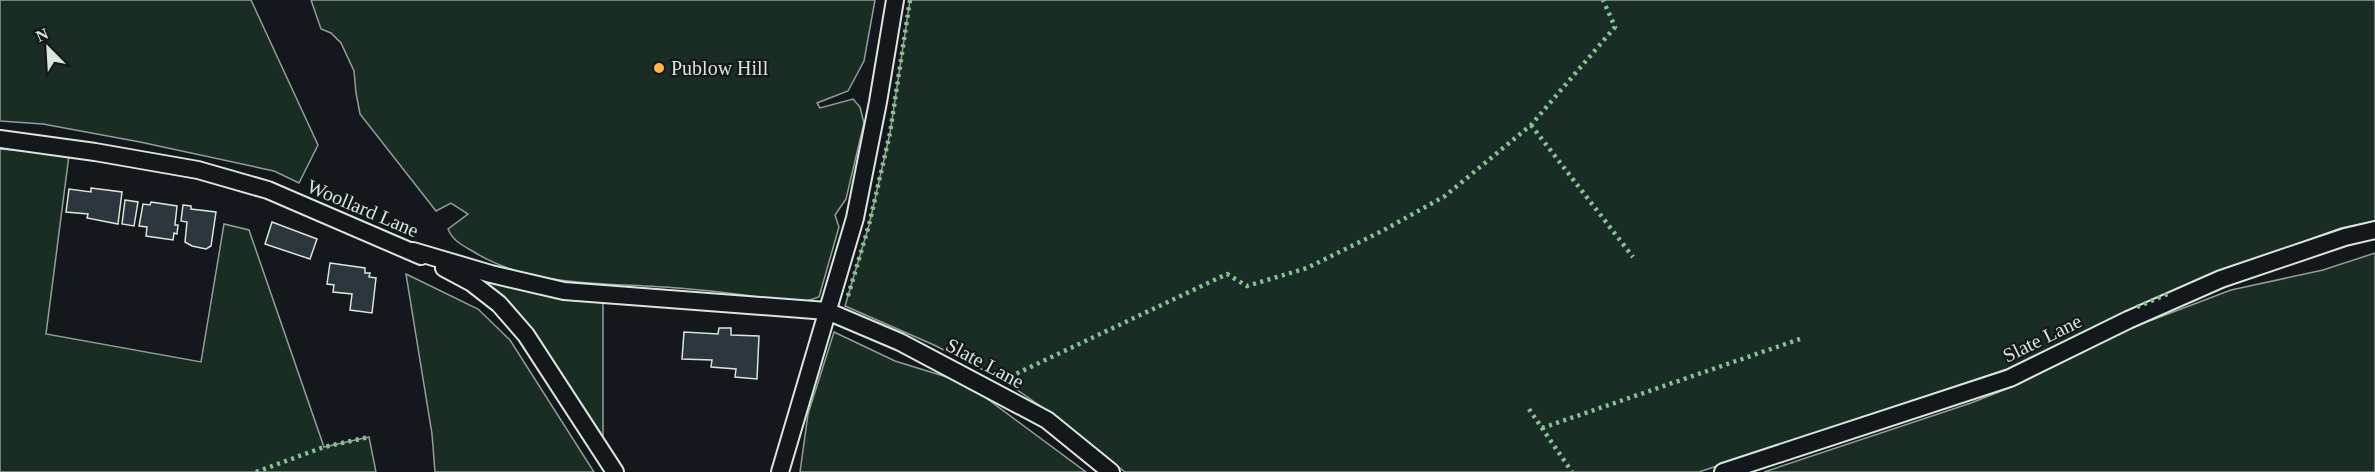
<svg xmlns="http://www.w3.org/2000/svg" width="2375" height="472" viewBox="0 0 2375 472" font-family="'Times New Roman',serif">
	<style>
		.green { fill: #1a2d24; stroke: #939e99; stroke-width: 1.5 }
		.building { fill: #2c363c; stroke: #d8e6dc; stroke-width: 1.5 }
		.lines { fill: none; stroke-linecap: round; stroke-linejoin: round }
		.street-casing { stroke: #d8e6dc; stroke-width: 20 }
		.street { stroke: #14181c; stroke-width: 16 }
		.hedge { stroke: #8ac095; stroke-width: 4.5; stroke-dasharray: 3 4.5; stroke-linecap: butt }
		.poi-dot { fill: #ffb74d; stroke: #14181c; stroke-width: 2 }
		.labels { text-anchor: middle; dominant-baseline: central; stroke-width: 4.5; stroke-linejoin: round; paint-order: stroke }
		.poi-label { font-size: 20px; fill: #d8e6dc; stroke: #14181c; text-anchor: start }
		.street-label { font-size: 20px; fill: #d8e6dc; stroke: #14181c }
	</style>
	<rect width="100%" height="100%" fill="#14181c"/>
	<!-- green -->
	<g class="green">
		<polygon points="0,0 251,0 318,145 299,183 274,171 140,142 43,124 0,121"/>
		<path d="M311,0h564l-11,61 -16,30 -31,12 3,5 33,-9 7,8 4,16 -18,76 -11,16 4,12 -20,70 -15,5c-42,-4 -84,-11 -126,-14 -68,-6 -144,1 -204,-36 -12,-7 -21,-11 -26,-23l20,-15 -17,-11 -15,8 -76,-97 -4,-21 -2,-22 -13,-28 -10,-10 -10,-4z"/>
		<polygon points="910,0 2375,0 2375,221 2341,228 2218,272 2143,304 2007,369 1699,472 1125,472 1049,412 1003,380 934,345 845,306 869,225 890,133"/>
		<polygon points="0,149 69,155 46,334 201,362 224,224 249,230 324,447 369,437 376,472 0,472"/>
		<polygon points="2375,253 2375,472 1764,472 1971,403 2019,384 2131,328 2231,290 2323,270"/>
		<polygon points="406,274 478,309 510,340 594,472 435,472 432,434"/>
		<polygon points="491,280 603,301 603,437 544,347 521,316 487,286 487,283"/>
		<polygon points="834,332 895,361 966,383 1086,472 800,472 808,414"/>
	</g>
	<!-- building -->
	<g class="building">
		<polygon points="91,188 122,192 118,224 87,218 88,214 66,212 69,189 91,192"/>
		<polygon points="125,200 138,202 134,226 122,224"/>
		<polygon points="151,202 177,206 175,225 178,225 177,234 174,233 173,240 146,236 147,227 139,226 143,204 150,205"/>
		<polygon points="183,205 191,206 191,209 216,212 211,246 206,249 192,246 185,242 187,222 181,221"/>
		<polygon points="272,222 317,239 310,259 265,244"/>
		<polygon points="330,263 365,268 365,273 370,273 369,277 376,278 372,313 350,310 352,294 333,292 334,285 327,284"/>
		<polygon points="719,328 731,328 731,335 759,336 757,379 735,377 736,369 711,367 712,360 682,359 684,332 718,334"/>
	</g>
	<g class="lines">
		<defs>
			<g id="street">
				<polyline points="0,139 95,152 198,170 268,190 421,256"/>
				<polyline points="413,251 491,274 564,291 827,311 900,342 1047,420 1111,472"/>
				<polyline points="444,268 472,283 499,304 526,335 615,472"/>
				<polyline points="780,472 855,218 878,102 895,0"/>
				<polyline points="1723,472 2010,378 2128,320 2221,279 2345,237 2375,230"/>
			</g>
		</defs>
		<!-- street casing -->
		<use href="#street" class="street-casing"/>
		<!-- street -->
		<use href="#street" class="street"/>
		<!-- hedge -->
		<g class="hedge">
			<polyline points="1531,125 1633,257"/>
			<polyline points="848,296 869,225 890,133 910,0"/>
			<polyline points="2137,307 2170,293"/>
			<polyline points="1003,380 1227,274 1247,286 1307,268 1384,230 1445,196 1531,125 1615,27 1603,0"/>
			<polyline points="1529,409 1572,472"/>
			<polyline points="1542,428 1800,339"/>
			<polyline points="256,472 324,447 369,437"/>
		</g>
	</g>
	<!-- markers -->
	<circle class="poi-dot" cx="659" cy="68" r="6"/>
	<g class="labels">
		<!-- poi labels -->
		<g class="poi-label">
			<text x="671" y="68">Publow Hill</text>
		</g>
		<!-- street labels -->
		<g class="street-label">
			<text transform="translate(363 208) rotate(23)">Woollard Lane</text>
			<text transform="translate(2042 338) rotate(-26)">Slate Lane</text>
			<text transform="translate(985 363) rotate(28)">Slate Lane</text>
		</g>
	</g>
	<!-- north arrow -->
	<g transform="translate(48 48) rotate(336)" stroke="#14181c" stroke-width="4.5" paint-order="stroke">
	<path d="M0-4.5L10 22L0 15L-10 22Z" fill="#d8e6dc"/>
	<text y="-9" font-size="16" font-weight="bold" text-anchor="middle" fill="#d8e6dc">N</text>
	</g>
</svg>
